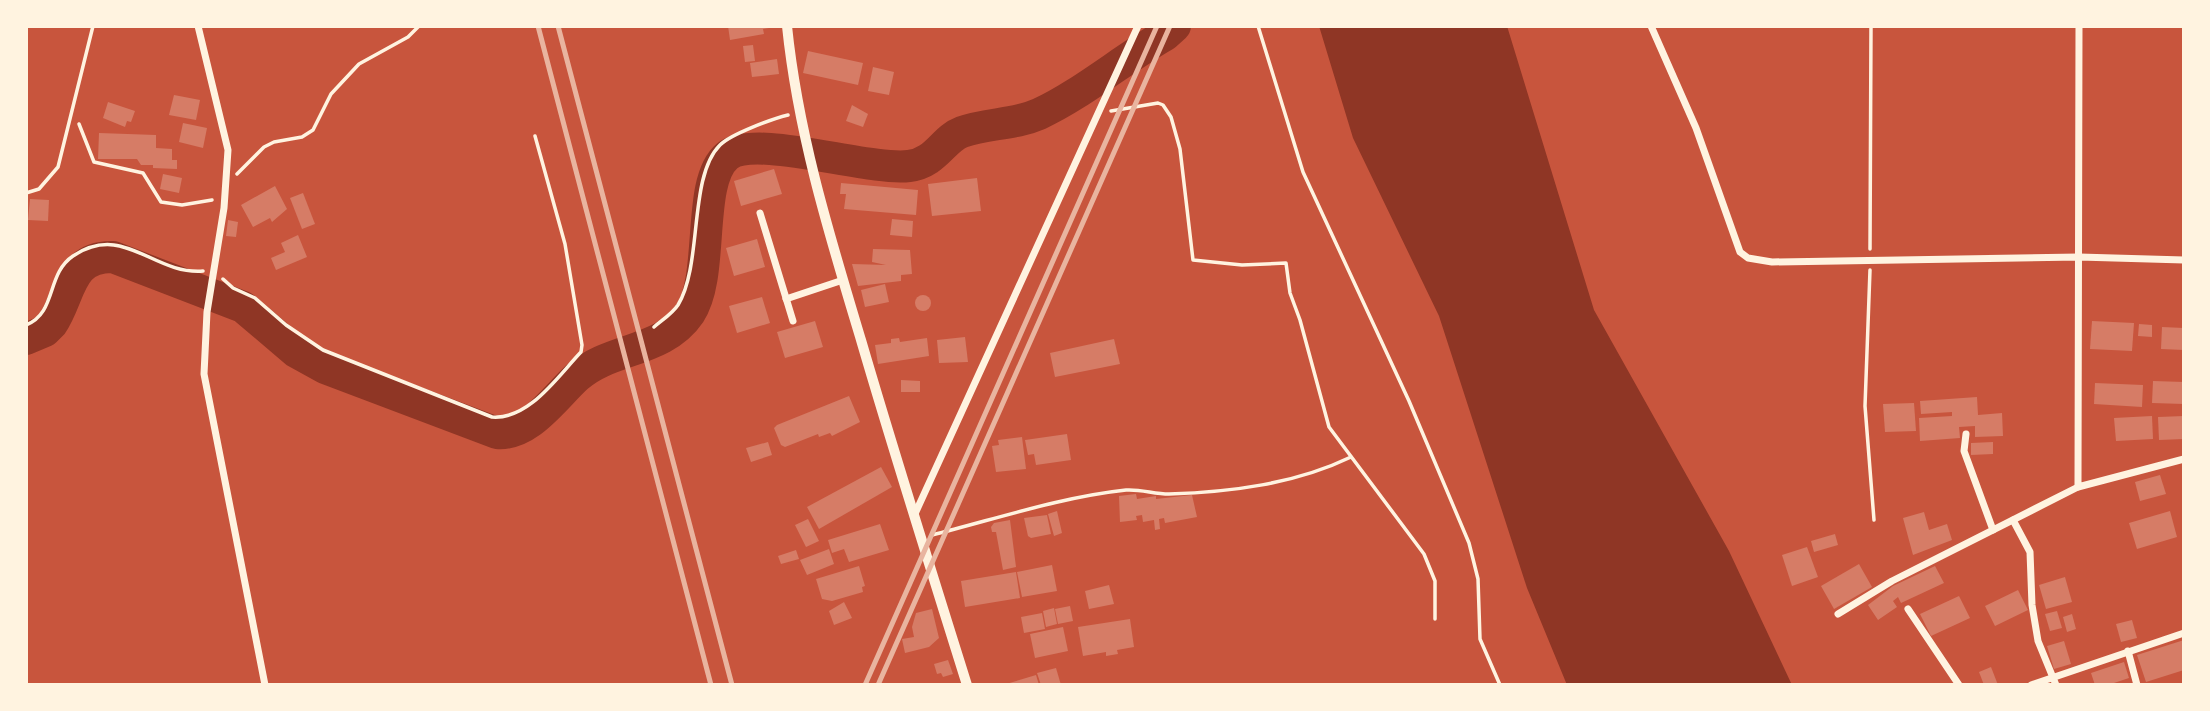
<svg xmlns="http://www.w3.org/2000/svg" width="2210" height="711" viewBox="0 0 2210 711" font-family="Overpass,sans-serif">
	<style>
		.water { fill: #8f3625 }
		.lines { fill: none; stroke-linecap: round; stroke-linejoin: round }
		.river { stroke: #8f3625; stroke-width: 32 }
		.building { fill: #d67c66 }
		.path { stroke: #fff3e0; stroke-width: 3.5 }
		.service { stroke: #fff3e0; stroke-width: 3.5 }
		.minor { stroke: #fff3e0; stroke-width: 7 }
		.secondary { stroke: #fff3e0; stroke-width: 10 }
		.rail { stroke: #e9b49f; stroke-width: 5 }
	</style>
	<rect width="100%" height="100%" fill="#c8553d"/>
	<!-- water -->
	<polygon class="water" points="1319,26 1507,26 1594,310 1729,551 1792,685 1567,685 1527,588 1439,316 1353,138"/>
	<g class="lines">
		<!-- river -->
		<path class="river" d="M26,339l19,-8 7,-7c19,-28 16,-68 61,-67l130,50 53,45 29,16 172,65c32,3 58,-36 80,-56 33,-30 86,-24 113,-64 25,-38 6,-131 37,-157 27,-23 140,15 182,10 27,-3 34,-27 53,-34 25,-9 52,-7 77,-18 43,-20 84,-55 126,-79l10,-9"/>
	</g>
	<!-- building -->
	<g class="building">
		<polygon points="728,26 769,26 769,28 763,29 764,34 730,40"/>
		<polygon points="753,45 755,61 745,62 743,46"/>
		<polygon points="808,51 863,63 858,85 803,73"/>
		<polygon points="777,59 779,74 752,77 750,63"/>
		<polygon points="873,67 894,72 889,95 868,91"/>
		<polygon points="174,95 200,100 196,120 169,115"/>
		<polygon points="108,102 135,111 131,122 127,121 125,127 103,118"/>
		<polygon points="852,105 868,114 863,127 846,121"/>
		<polygon points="183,123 207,128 203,148 179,142"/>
		<polygon points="99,133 156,135 156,148 172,149 172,160 177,160 177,169 153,168 153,165 141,165 137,159 98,159"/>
		<polygon points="774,169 782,194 741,206 734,181"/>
		<polygon points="163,174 182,178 179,193 160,189"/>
		<polygon points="977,178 981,211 932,216 928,184"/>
		<polygon points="841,183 918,190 916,215 844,209 846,194 840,194"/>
		<polygon points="275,186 287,209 272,222 270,218 253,227 241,205"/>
		<polygon points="303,193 315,224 302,229 290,198"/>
		<polygon points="30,199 49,200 48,221 28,220"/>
		<polygon points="892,219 913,221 912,237 890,235"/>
		<polygon points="228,220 238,222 236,237 226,236"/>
		<polygon points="298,235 307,257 276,270 271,258 285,252 281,243"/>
		<polygon points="757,239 765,267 734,276 726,248"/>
		<polygon points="873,249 910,250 912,274 901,275 901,281 858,286 852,264 886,265 872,262"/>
		<polygon points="885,284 889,302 865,307 861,290"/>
		<circle cx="923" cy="303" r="8"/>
		<polygon points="762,297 770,323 737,333 729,306"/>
		<polygon points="815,321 823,347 785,358 777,332"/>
		<polygon points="2092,321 2134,323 2132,351 2090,349"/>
		<polygon points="2139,324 2152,325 2152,337 2138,336"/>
		<polygon points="2162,327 2184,328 2184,350 2161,349"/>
		<polygon points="965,337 968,362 939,363 937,340"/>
		<polygon points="899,338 900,342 927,338 929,356 878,364 875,345 891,343 891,339"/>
		<polygon points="1114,339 1120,364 1055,377 1050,353"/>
		<polygon points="901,380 920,381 920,392 901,392"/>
		<polygon points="2153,381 2184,382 2184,404 2152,403"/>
		<polygon points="2095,383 2143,385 2142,407 2094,404"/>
		<polygon points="849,396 860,422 832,436 830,433 819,437 818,434 785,447 781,445 774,428 777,425"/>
		<polygon points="1977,397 1978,415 2002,413 2003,436 1975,437 1975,426 1959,427 1960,438 1920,441 1919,418 1952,416 1952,412 1921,414 1920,401"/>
		<polygon points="1914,403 1916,431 1885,432 1883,404"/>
		<polygon points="2152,416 2153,439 2116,441 2114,418"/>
		<polygon points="2184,416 2184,439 2159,440 2158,417"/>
		<polygon points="1067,434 1071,460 1036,465 1034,454 1028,455 1025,440"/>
		<polygon points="1022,437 1026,469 996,472 992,446 999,445 998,440"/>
		<polygon points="768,442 772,455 751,462 746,448"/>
		<polygon points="1993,442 1993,454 1971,455 1971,443"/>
		<polygon points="881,467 892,487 819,529 807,507"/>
		<polygon points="2160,475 2166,494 2140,501 2135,482"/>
		<polygon points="1136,494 1137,499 1156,496 1156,499 1192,495 1197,517 1165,523 1164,518 1159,519 1160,529 1155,530 1154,520 1143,522 1142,515 1136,516 1137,520 1120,522 1119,496"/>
		<polygon points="1057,511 1062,533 1054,536 1048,514"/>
		<polygon points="2170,511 2177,537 2137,549 2129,523"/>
		<polygon points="1924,512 1929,530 1947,524 1952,540 1913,555 1903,518"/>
		<polygon points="1047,515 1051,534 1031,538 1028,536 1024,518"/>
		<polygon points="808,519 819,541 806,547 795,525"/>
		<polygon points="1010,520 1016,567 1003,570 996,532 992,532 991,527 994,523"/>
		<polygon points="880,524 889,550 849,562 844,549 832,553 828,540"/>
		<polygon points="1835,534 1838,545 1814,552 1811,541"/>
		<polygon points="1807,547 1818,577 1792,586 1782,555"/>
		<polygon points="829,549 834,564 807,575 800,560"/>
		<polygon points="796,550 799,559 781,564 778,556"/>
		<polygon points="1859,564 1872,587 1834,609 1821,586"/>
		<polygon points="1052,565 1057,591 1022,597 1017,572"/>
		<polygon points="859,566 865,586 862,587 863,592 832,601 822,599 816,579"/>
		<polygon points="1935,566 1944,583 1901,603 1898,597 1893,601 1897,607 1878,620 1868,605 1893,586"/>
		<polygon points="1016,572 1020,598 965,607 961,581"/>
		<polygon points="2065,577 2072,602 2046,609 2039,585"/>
		<polygon points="1109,585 1114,604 1089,609 1085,591"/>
		<polygon points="2018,590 2028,610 1995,626 1985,606"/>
		<polygon points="1959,596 1970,618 1931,636 1920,614"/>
		<polygon points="844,602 852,618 834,625 829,611"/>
		<polygon points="1070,606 1073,621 1058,624 1055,609"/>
		<polygon points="1054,608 1057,624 1046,627 1043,611"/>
		<polygon points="932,609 939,638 929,647 905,653 902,639 914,637 912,627 916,613"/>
		<polygon points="2057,611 2062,628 2050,631 2045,614"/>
		<polygon points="1042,613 1045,629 1024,633 1021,617"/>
		<polygon points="2072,614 2076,629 2067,632 2063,617"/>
		<polygon points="1130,619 1134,647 1117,650 1118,654 1106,656 1106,652 1083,656 1078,627"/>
		<polygon points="2132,620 2137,638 2121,642 2116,624"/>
		<polygon points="1063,627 1068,651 1035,658 1030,634"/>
		<polygon points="2184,640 2184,670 2146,682 2137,655"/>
		<polygon points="2064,641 2071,664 2054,669 2047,646"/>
		<polygon points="948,660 953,674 943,677 941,673 937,674 934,664"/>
		<polygon points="2124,662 2129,678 2108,685 2095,685 2091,673"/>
		<polygon points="1991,667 1998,685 1984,685 1979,672"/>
		<polygon points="1056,668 1061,685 1041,685 1037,673"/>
		<polygon points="1036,675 1039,685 1006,685 1006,684"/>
	</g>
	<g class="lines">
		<!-- path -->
		<g class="path">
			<polyline points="1258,26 1303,172 1409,401 1469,543 1478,579 1480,639 1500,685"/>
			<polyline points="1111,111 1158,103 1163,105 1171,117 1180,149 1193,260 1242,265 1286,263 1290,293 1300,320 1329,427 1424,554 1435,581 1435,619"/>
			<polyline points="79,124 94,162 143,173 161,202 182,205 212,200"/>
			<polyline points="237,174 264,147 274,142 302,137 313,130 331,94 359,64 408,37 419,26"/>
			<polyline points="1870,249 1871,26"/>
			<polyline points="1870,270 1865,406 1874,520"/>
			<path d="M223,279l10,9 22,10 31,27 37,25 169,67c37,3 66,-41 89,-65l1,-7 -17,-101 -30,-108"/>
			<path d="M26,325c31,-12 20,-51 47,-69 51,-34 80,19 130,15"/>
			<path d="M654,327c8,-7 18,-13 24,-22 25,-41 10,-128 42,-160 11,-11 52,-26 68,-30"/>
			<path d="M932,535c64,-16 129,-38 194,-45 15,-1 28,4 43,4 62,-2 126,-10 182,-37"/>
		</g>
		<!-- service -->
		<polyline class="service" points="26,193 39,189 58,167 93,26"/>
		<!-- minor -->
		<g class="minor">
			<polyline points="198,26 228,150 224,208 207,312 204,374 265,685"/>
			<polyline points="1651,26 1696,128 1740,252 1748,258 1772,262 2079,257 2184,260"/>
			<polyline points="2079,26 2078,487 2184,459"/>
			<polyline points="760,213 793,321"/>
			<polyline points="786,299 843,280"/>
			<polyline points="1966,434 1964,451 1993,530"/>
			<polyline points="914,516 1138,26"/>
			<polyline points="2013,520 2030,552 2032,605 2038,641 2056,685"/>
			<polyline points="1908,609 1959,685"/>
			<polyline points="1838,614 1892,581 2078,487"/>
			<polyline points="2128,651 2137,685"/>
			<polyline points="2031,685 2184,633"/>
		</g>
		<!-- secondary -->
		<path class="secondary" d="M787,26c11,108 43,211 74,314 34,116 70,230 106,345"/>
		<!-- rail -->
		<g class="rail">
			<polyline points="538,26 711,685"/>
			<polyline points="558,26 732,685"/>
			<polyline points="865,685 1157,26"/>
			<polyline points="878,685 1170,26"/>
		</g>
	</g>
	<!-- border -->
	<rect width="2210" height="711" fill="none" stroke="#fff3e0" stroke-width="56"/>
</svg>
